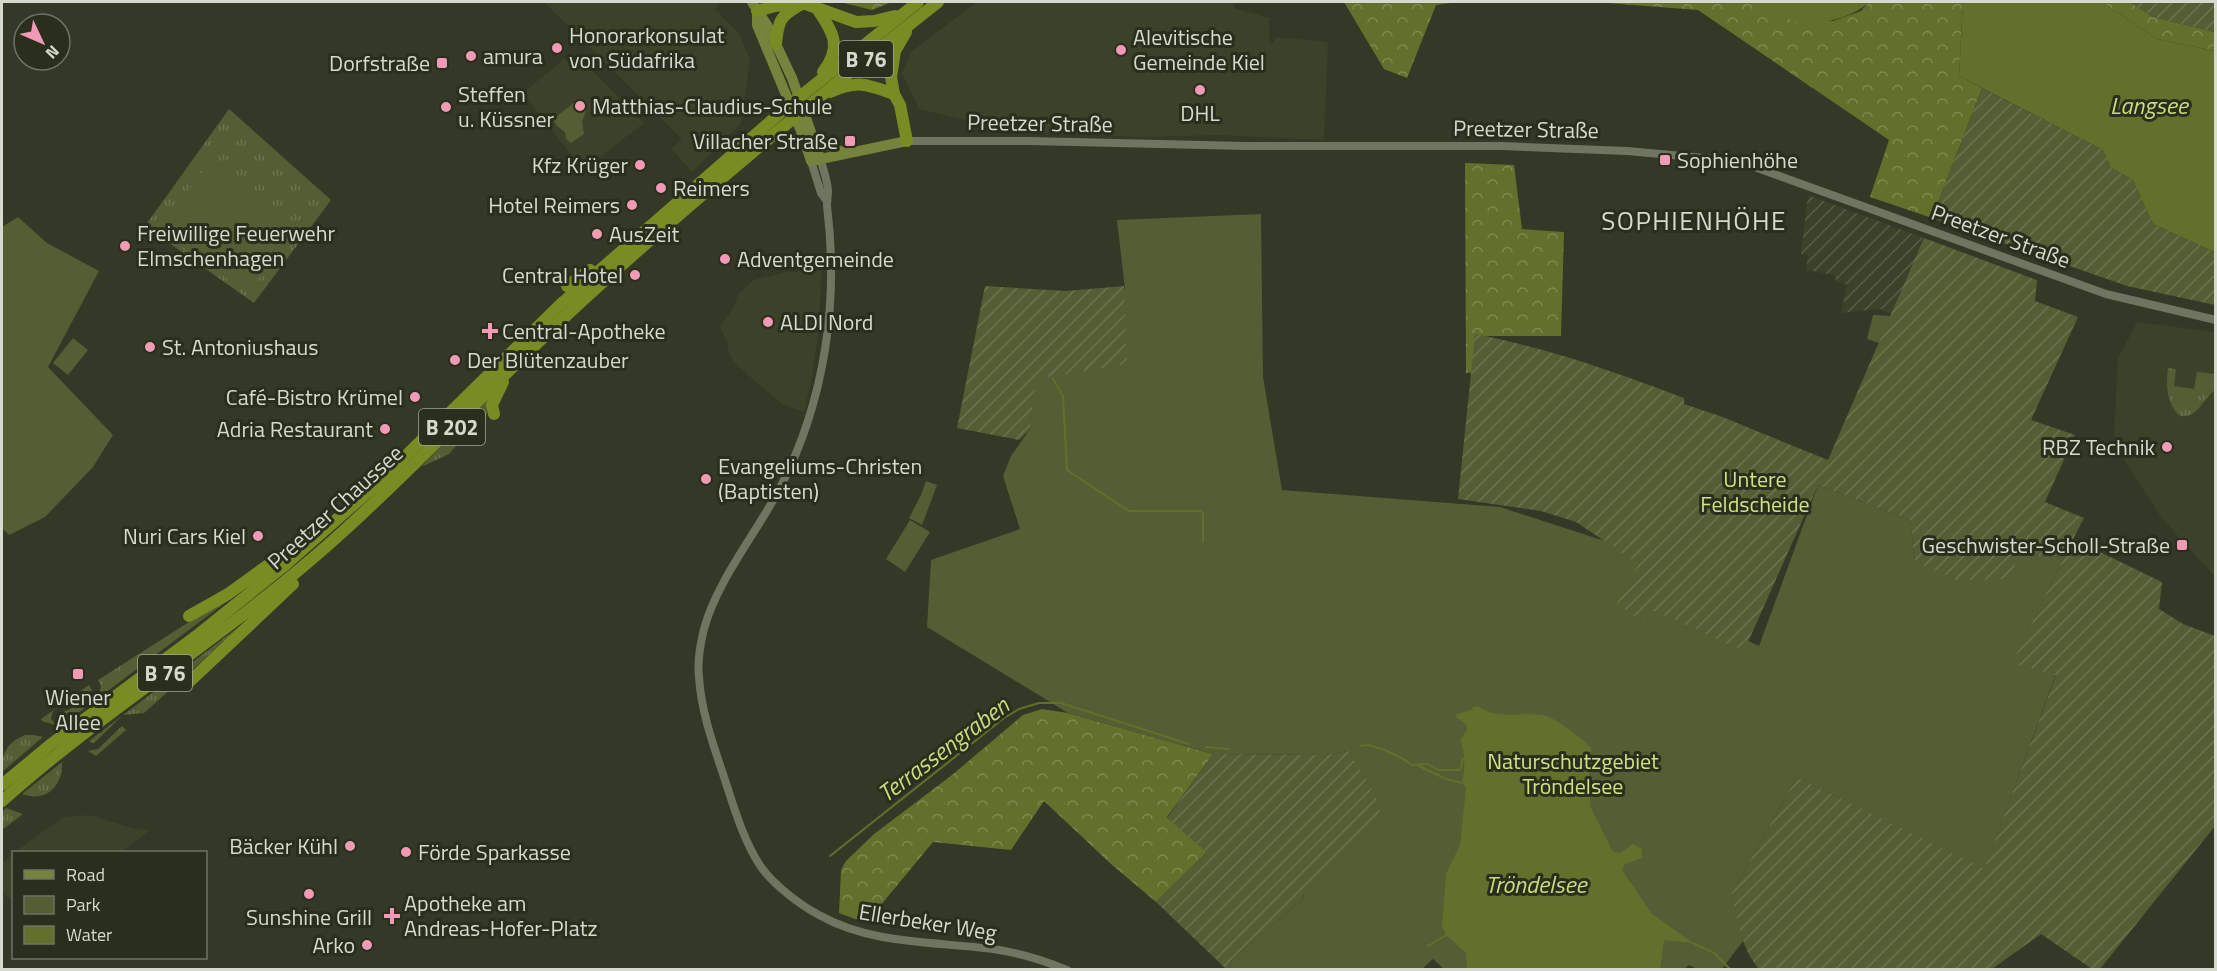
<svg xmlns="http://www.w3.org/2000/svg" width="2217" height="971" viewBox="0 0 2217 971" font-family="'Titillium Web',sans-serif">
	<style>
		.built { fill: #3c4229 }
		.industrial { fill: url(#industrial-furrows) }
		.grass { fill: url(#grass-tufts) }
		.forest { fill: url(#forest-crowns) }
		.park { fill: #545d33 }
		.garden { fill: url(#garden-furrows) }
		.water { fill: #62702b }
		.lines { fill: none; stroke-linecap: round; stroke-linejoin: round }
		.stream { stroke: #62702b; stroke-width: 2 }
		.minor { stroke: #6f7561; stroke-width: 8 }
		.major { stroke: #75833c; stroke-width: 10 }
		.highway { stroke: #798c23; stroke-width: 12 }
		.poi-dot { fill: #f09ab6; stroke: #2a2e1d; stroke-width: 2 }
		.labels { text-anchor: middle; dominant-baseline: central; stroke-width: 6; stroke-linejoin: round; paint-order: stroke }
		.shield { fill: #2a2e1d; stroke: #a2a699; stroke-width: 1.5 }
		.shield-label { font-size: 21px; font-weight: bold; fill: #d6d9ce }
		.poi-label { font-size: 22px; fill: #d6d9ce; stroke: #2a2e1d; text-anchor: start }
		.street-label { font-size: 22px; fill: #d6d9ce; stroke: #2a2e1d }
		.park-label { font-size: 22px; fill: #cde382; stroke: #2a2e1d }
		.water-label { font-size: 24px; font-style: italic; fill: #c8dd7d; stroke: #2a2e1d }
		.quarter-label { font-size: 26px; letter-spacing: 1.5px; fill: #d6d9ce; stroke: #2a2e1d }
	</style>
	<defs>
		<pattern id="industrial-furrows" width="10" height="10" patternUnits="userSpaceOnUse" patternTransform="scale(1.5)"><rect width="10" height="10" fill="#3c4229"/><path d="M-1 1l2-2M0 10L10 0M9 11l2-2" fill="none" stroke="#575d47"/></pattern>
		<pattern id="grass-tufts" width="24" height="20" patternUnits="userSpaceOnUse" patternTransform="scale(1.5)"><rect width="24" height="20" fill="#545d33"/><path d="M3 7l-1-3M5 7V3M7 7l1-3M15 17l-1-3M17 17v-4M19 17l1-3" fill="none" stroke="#6c744f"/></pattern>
		<pattern id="forest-crowns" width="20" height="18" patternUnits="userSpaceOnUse" patternTransform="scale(1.5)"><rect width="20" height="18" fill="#62702b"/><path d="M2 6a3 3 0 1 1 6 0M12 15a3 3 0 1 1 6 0" fill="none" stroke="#7f8a52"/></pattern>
		<pattern id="garden-furrows" width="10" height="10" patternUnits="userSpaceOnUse" patternTransform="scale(1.5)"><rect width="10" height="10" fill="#545d33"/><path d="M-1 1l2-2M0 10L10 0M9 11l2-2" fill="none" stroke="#6c744f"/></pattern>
	</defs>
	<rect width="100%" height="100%" fill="#343827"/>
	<!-- built -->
	<g class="built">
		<polygon points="544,2 720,2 715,10 739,33 750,60 741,123 692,172 672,149 682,139"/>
		<polygon points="977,2 1234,2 1234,8 1269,18 1269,43 1274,43 1276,37 1328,42 1324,140 1219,135 1137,137 1011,131 919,109 902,73 911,52"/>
		<polygon points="575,53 644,123 583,170 523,93 564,59 566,61"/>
		<polygon points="822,271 818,333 812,377 804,412 782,404 749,376 733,361 727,348 729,346 720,327 734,307 738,294 754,280 785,272"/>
		<polygon points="2137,322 2215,332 2215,577 2161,517 2123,458 2114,435 2118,359"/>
		<polygon points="90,815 132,828 149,831 121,852 15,852 63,817"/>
		<polygon points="13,854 13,902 2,892 2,863"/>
	</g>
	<!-- industrial -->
	<polygon class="industrial" points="1808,195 1924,238 1892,314 1880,309 1841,313 1847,285 1836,281 1834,275 1806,270 1808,255 1801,254"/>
	<!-- grass -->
	<g class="grass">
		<polygon points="229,109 331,200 254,303 145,226"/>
		<path d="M2168,368l8,1 -2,17 20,3 3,-17 18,2v16c-12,8 -17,29 -35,26 -14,-13 -14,-31 -12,-48z"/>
		<polygon points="491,395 486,416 484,418 478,413 453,439 458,444 449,454 421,467"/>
		<polygon points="258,578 65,723 62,721 61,715 64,712 99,694 101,686 98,680"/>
		<polygon points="249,619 144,713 123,715 95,742 92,743 89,741"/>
		<path d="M89,685l3,5c-12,9 -27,12 -39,21l-2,7 4,7 -13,-4 -1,-2z"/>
		<polygon points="122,726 126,730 96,756 88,751 98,749"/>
		<path d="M25,735h9l9,2 -41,35c-1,-18 5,-30 23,-37z"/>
		<path d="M62,762c1,24 -16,41 -40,32z"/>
		<polygon points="6,808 23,814 2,830 2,812"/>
	</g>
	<!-- forest -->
	<g class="forest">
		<polygon points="840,2 892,2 872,10"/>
		<polygon points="1344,2 1458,2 1436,5 1407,78 1384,69"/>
		<polygon points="1594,2 1762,2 1800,22 1833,21 1861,11 1869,2 1963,2 1959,76 1982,88 1932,218 1870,197 1889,140 1698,10"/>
		<polygon points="2102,2 2130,2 2153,17 2215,32 2215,51 2157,39"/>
		<polygon points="1465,163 1514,165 1522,229 1564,232 1561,336 1484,336 1477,372 1466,373"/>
		<polygon points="1042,709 1068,713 1213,754 1167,817 1207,852 1156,902 1111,864 1044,801 1011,850 933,842 866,923 839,913 841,870 846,861 874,834 952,775 1023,715"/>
	</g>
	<!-- park -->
	<g class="park">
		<polygon points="575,102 579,103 581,108 586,111 582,122 584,134 571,143 566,139 565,132 557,126 554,121 557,116"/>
		<polygon points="208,164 295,226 248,293 160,231"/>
		<polygon points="1261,214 1263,377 1282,490 1500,507 1648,555 1636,587 1759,646 1818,485 1910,520 1915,562 2019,555 2064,557 2013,662 2056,674 1984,870 1797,777 1731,894 1743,941 1722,969 1697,969 1689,965 1683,970 1445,970 1433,959 1422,969 1229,969 1232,959 1302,900 1348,751 1326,755 1213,754 1068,713 927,627 931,560 1020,529 1003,476 1011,456 1030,429 1035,379 1125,289 1117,220"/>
		<polygon points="18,217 47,243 99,271 48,367 113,435 93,467 45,517 9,535 2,528 2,227"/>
		<polygon points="1873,315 1891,316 1879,343 1867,339"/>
		<polygon points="73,338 88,350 68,375 53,363"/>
		<polygon points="926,481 937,485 922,525 909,518 921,495"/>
		<polygon points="910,520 930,532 905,572 886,559"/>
	</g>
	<!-- garden -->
	<g class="garden">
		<polygon points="2130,2 2215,2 2215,32 2153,17"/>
		<polygon points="1982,88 2103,150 2111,168 2133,180 2153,224 2215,252 2215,305 2127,286 1932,218"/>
		<path d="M1924,238l113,42 -2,21 43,16 -47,103 44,15 -30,67 39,16 -11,21 89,43 -3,27 24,15 32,12v190l-115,143h-8l-51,-35 -49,35h-233c-18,-21 -21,-48 -28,-75l66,-117 187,92 72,-194 -44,-12 52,-106 -45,-2 -10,24 -53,1 -41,-18 -5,-42 -92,-35 -74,166 -94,-42 -7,13 -26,-18 22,-40 -63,-42 -35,-11 -83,-12 17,-165c72,14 140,38 209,64v6l36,12 108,44z"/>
		<polygon points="985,286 1066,291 1124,286 1127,364 1036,379 1030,429 1019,440 957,428"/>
		<path d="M1348,751c10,17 34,48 32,67l-77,77 -1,5 -70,59 -3,10h-3l-70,-67 51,-50 -40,-34 46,-64 113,1z"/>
	</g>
	<!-- water -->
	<g class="water">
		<path d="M1762,2h107c-13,14 -50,25 -70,20 -12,-3 -27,-13 -37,-20z"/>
		<polygon points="1963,2 2102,2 2157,39 2215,51 2215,252 2153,224 2133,180 2111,168 2103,150 1959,76"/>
		<path d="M1478,706c18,14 43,6 64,9 12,1 41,24 50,34l-3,9 1,48 23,46 7,1 13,-9 9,5v9l-18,7 -2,5 30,44 41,29 -29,-3 -4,29h-193l-1,-16 -20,-18 -4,-9 4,-52 14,-29 6,-57 -4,-5c3,-15 4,-29 -2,-43l7,-10 -1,-6 -10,-7 1,-3 14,-4 2,-3z"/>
	</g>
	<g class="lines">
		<!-- stream -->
		<g class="stream">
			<polyline points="1053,379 1063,396 1067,470 1129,511 1200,511 1203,513 1203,542"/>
			<path d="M1360,746c13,-4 41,11 52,19l16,-1 10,6h22l3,-11"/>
			<polyline points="1206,747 1229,749"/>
			<polyline points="1419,766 1446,779 1462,783"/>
			<polyline points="830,856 1004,718 1019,709 1039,703 1061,703 1189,744"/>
			<polyline points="1693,943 1714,953 1731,970"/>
			<polyline points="1428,946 1446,935"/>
		</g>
		<!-- minor -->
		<g class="minor">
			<polyline points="907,141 1030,141 1246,146 1502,146 1627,151 1738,161 2106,294 2216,320"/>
			<path d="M820,158c3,10 7,21 8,32 0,5 -1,10 -1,16 12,95 -2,194 -46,280 -23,45 -64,94 -77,143 -4,16 -7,32 -5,48 2,34 14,67 25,100 10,30 19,63 37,90 13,18 39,38 58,48 55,31 120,26 180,35 24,4 46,11 68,20"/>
			<polyline points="811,161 821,193 827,201"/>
		</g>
		<!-- major -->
		<g class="major">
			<polyline points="752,2 767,25 792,78 820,158"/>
			<polyline points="757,11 757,25 801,131 811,161 907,141"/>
			<polyline points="813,136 822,143 845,153"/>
		</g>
		<!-- highway -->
		<g class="highway">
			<path d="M818,10c16,23 24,38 5,62"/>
			<polyline points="757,11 775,6 803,3 856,22 874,21 895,16"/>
			<polyline points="906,32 895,51 891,77 894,94 900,105 907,141"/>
			<path d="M776,44c2,-23 4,-28 24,-39"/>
			<path d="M830,92c27,-12 37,-8 64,2"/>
			<polyline points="567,286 590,270"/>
			<polyline points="494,414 492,405 503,382"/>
			<polyline points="189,616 228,594 307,537"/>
			<polyline points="188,683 293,584"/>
			<polyline points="2,785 50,745 199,634 285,565 377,484 561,304 786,108 918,2"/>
			<path d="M2,801c103,-92 222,-164 326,-256 84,-74 159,-156 241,-232 118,-109 243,-212 369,-311"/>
		</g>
	</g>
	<!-- markers -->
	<g class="poi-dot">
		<circle cx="557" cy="48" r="6"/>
		<circle cx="1121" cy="50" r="6"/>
		<circle cx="471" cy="56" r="6"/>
		<rect x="436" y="57" width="12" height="12" rx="3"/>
		<circle cx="1200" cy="90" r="6"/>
		<circle cx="580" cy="106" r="6"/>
		<circle cx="446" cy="107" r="6"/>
		<rect x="844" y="135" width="12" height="12" rx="3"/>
		<rect x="1659" y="154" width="12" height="12" rx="3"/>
		<circle cx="640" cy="165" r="6"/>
		<circle cx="661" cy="188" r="6"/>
		<circle cx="632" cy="205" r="6"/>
		<circle cx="597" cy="234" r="6"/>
		<circle cx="125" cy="246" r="6"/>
		<circle cx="725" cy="259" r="6"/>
		<circle cx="635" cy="275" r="6"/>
		<circle cx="768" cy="322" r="6"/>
		<path d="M487 322h6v6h6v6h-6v6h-6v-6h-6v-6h6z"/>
		<circle cx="150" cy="347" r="6"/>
		<circle cx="455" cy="360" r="6"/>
		<circle cx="415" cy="397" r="6"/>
		<circle cx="385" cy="429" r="6"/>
		<circle cx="2167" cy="447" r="6"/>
		<circle cx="706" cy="479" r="6"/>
		<circle cx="258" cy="536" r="6"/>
		<rect x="2176" y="539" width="12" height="12" rx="3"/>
		<rect x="72" y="668" width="12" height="12" rx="3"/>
		<circle cx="350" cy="846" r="6"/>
		<circle cx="406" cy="852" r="6"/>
		<circle cx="309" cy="894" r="6"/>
		<path d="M389 907h6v6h6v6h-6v6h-6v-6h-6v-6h6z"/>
		<circle cx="367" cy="945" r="6"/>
	</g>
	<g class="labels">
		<!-- shield labels -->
		<g class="shield">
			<rect x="839" y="41" width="54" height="36" rx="4.5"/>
			<rect x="419" y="409" width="66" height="36" rx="4.5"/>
			<rect x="138" y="655" width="54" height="36" rx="4.5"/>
		</g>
		<g class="shield-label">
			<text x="866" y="59">B 76</text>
			<text x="452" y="427">B 202</text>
			<text x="165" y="673">B 76</text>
		</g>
		<!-- poi labels -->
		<g class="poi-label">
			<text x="569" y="35">Honorarkonsulat<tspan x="569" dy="25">von Südafrika</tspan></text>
			<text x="1133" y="37">Alevitische<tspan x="1133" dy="25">Gemeinde Kiel</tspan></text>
			<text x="483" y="56">amura</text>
			<text x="430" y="63" text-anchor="end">Dorfstraße</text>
			<text x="458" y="94">Steffen<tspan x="458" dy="25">u. Küssner</tspan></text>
			<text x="592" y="106">Matthias-Claudius-Schule</text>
			<text x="1200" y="113" text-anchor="middle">DHL</text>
			<text x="838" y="141" text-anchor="end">Villacher Straße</text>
			<text x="1677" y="160">Sophienhöhe</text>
			<text x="628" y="165" text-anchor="end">Kfz Krüger</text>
			<text x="673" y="188">Reimers</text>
			<text x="620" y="205" text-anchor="end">Hotel Reimers</text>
			<text x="137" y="233">Freiwillige Feuerwehr<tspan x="137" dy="25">Elmschenhagen</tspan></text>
			<text x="609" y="234">AusZeit</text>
			<text x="737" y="259">Adventgemeinde</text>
			<text x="623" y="275" text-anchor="end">Central Hotel</text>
			<text x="780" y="322">ALDI Nord</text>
			<text x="502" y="331">Central-Apotheke</text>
			<text x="162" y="347">St. Antoniushaus</text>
			<text x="467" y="360">Der Blütenzauber</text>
			<text x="403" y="397" text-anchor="end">Café-Bistro Krümel</text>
			<text x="373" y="429" text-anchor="end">Adria Restaurant</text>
			<text x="2155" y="447" text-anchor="end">RBZ Technik</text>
			<text x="718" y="466">Evangeliums-Christen<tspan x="718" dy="25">(Baptisten)</tspan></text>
			<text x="246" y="536" text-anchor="end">Nuri Cars Kiel</text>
			<text x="2170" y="545" text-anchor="end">Geschwister-Scholl-Straße</text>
			<text x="78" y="697" text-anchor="middle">Wiener<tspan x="78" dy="25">Allee</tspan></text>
			<text x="338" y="846" text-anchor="end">Bäcker Kühl</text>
			<text x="418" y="852">Förde Sparkasse</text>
			<text x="404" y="903">Apotheke am<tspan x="404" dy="25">Andreas-Hofer-Platz</tspan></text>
			<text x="309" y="917" text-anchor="middle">Sunshine Grill</text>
			<text x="355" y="945" text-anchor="end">Arko</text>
		</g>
		<!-- street labels -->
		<g class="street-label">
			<text transform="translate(1040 123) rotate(1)">Preetzer Straße</text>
			<text transform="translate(1526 129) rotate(1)">Preetzer Straße</text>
			<text transform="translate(2001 236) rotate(20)">Preetzer Straße</text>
			<text transform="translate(335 507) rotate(-42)">Preetzer Chaussee</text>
			<text transform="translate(928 922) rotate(9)">Ellerbeker Weg</text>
		</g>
		<!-- park labels -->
		<g class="park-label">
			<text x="1755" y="479">Untere<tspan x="1755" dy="25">Feldscheide</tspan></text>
			<text x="1573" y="761">Naturschutzgebiet<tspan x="1573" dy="25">Tröndelsee</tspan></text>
		</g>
		<!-- water labels -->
		<g class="water-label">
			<text x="2149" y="105">Langsee</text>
			<text transform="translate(943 749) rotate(-37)">Terrassengraben</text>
			<text x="1536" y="884">Tröndelsee</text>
		</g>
		<!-- quarter labels -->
		<g class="quarter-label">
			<text x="1694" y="220">SOPHIENHÖHE</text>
		</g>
	</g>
	<!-- border -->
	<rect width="2217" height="971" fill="none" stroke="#d6d9ce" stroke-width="6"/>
	<!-- legend -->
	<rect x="12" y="851" width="195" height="108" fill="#2a2e1d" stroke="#6f7264" stroke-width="1.5"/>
	<rect x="24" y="870" width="30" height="9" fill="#75833c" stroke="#6f7264" stroke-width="1.5"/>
	<text x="66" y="881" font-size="18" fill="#d6d9ce">Road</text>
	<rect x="24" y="896" width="30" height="18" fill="#545d33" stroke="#6f7264" stroke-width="1.5"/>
	<text x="66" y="911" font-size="18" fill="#d6d9ce">Park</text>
	<rect x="24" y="926" width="30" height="18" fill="#62702b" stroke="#6f7264" stroke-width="1.5"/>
	<text x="66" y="941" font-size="18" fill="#d6d9ce">Water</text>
	<!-- north arrow -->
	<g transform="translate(42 42) rotate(134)"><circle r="28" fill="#2a2e1d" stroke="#6f7264" stroke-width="1.5"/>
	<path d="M0-4.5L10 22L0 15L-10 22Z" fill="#f09ab6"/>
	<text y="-9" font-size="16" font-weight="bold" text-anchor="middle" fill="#d6d9ce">N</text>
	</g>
</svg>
